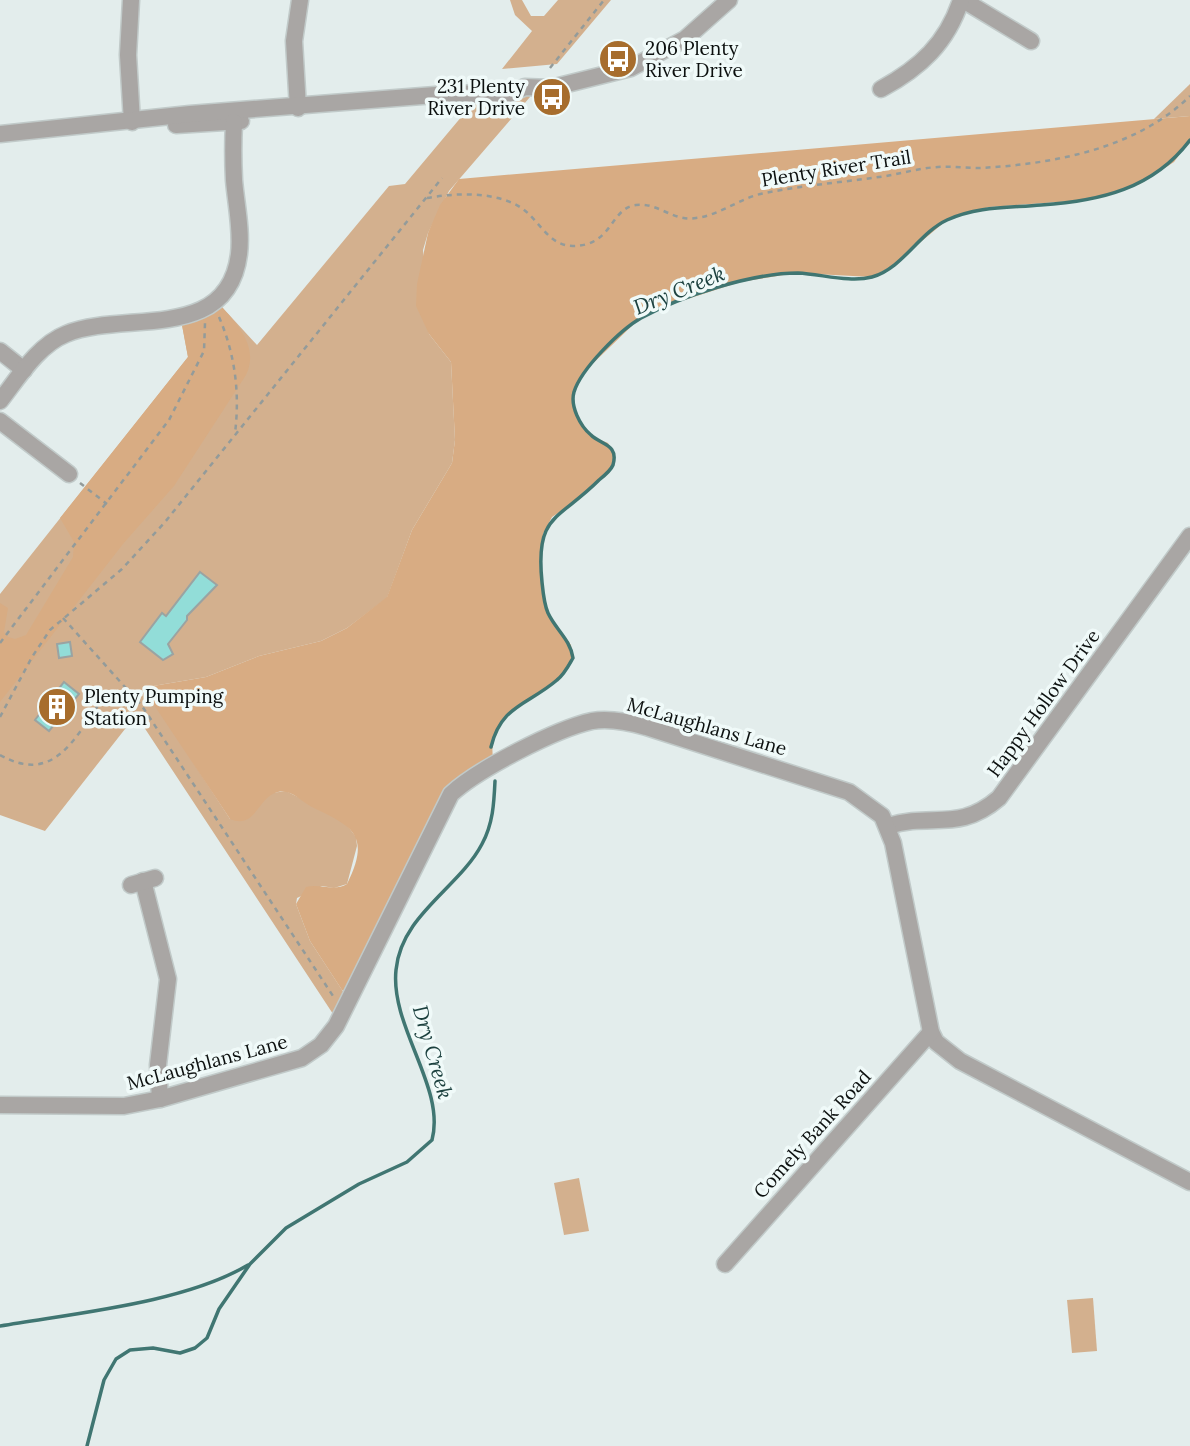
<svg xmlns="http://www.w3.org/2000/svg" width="1190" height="1446" viewBox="0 0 1190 1446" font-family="Lora,serif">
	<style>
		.green { fill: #d3b08e }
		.forest { fill: #d8ac83 }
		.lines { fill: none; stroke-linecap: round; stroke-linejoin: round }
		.stream { stroke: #407672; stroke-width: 3.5 }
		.building { fill: #92ddd8; stroke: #9aa3a2; stroke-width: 2 }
		.minor-casing { stroke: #c1cac9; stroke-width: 19 }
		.path { stroke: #939b9a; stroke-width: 2.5; stroke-dasharray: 5 5; stroke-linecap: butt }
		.minor { stroke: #a9a6a4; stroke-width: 16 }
		.labels { text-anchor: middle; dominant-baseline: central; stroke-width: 7; stroke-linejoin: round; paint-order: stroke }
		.poi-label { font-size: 19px; fill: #0c100f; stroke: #f0faf9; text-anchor: start }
		.street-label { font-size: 19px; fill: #0c100f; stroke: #f0faf9 }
		.water-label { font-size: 21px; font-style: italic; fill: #1c413f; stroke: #f0faf9 }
	</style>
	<rect width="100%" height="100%" fill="#e3edec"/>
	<!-- green -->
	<g class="green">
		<polygon points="510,0 522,0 531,16 544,16 558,0 611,0 557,64 502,69 532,31 515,15"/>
		<polygon points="1190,84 1190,116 1154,119"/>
		<polygon points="527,93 530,97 449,191 428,233 423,250 429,334 451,362 455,440 452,463 412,530 387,598 347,628 321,641 259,656 206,677 153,686 149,695 230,819 272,793 286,791 343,820 356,837 357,846 347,884 334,888 322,886 297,898 296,904 310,941 346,996 335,1017 136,715 45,831 0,815 0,594 188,357 182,325 200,319 221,306 257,345 389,186 405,184 478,97"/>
		<polygon points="579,1178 589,1231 564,1235 554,1183"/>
		<polygon points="1093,1298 1097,1351 1072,1353 1067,1300"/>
	</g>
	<!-- forest -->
	<g class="forest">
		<path d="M1190,116v24l-16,22 -34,22 -53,16 -98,7 -42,13 -55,46 -20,11 -76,-4 -56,9 -65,21 -36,16 -55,53 -11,22 3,20 15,22 17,7 6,10 -2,14 -30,30 -30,20 -9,17 -2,46 5,31 25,34 2,13c-4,7 -9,17 -16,22 -28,24 -70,34 -64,78l-26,15 -121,219 -4,-2 -32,-49 -14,-37 10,-17c14,-4 28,5 41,-3 25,-50 4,-58 -35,-77 -12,-6 -20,-18 -34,-15 -20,4 -22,38 -48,27l-78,-117 -3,-11 4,-5 53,-9 53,-21 62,-15 26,-13 40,-31 25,-67 40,-67 3,-23 -4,-78 -22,-28 -13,-28 1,-22 11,-51 12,-28 19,-26z"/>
		<path d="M221,306c18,20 38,42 25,69l-72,111 -51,58 -123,158v-99l8,5 -4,24 4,5 7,2 11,-4 47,-78 1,-15 -14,-24 128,-161 -6,-32 18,-6z"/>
	</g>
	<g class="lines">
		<!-- stream -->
		<g class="stream">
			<path d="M491,747c10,-42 37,-42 66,-67 7,-5 12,-15 16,-22 -3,-19 -17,-28 -25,-45 -4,-9 -5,-21 -6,-31 -7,-68 16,-61 57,-102 5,-4 12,-10 14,-15 6,-21 -12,-20 -22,-30 -11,-9 -21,-29 -17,-43 7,-23 46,-62 67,-74 40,-22 111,-45 157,-45 23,1 52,10 74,4 31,-9 47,-44 75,-57 31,-14 62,-12 94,-15 59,-4 112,-16 149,-65"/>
			<path d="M0,1326c75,-13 184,-23 248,-61"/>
			<path d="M87,1446l17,-66 12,-21 14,-9 23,-2 27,5 15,-5 12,-10 12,-29 31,-45 36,-36 73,-44 48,-22 25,-22c14,-52 -42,-113 -36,-170 5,-55 63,-82 86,-126 11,-20 12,-41 13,-63"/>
		</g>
	</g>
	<!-- building -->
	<g class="building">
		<polygon points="200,572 217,585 187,616 187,620 168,644 173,654 163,660 140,642 162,613 166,616"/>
		<polygon points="70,642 72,656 59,658 57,644"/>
		<polygon points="64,682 79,694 49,731 35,720"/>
	</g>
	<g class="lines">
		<defs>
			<g id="minor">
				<polyline points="131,0 128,55 132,122"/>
				<polyline points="963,0 1031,41"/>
				<path d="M881,89c39,-21 66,-46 80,-89"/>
				<polyline points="298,108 294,41 300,0"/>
				<polyline points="176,125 241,121"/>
				<polyline points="0,134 190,114 461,93 501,98 525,87 551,88 631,68 685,39 729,0"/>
				<polyline points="0,351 24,370"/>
				<path d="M0,401c18,-23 38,-56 66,-67 58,-24 162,10 173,-80 3,-24 -3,-50 -5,-74 -1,-19 -1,-39 0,-58"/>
				<polyline points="0,421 69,474"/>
				<path d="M888,826c45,-14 70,7 111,-28l191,-262"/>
				<polyline points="143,881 168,979 158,1065 160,1099"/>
				<polyline points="131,885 155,878"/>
				<path d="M0,1105l124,1 36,-7 142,-41 19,-13 15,-19 115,-232c27,-25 105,-65 141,-73 18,-3 37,1 54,6l203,65 33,24 11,27 38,189 5,10 24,19 230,121"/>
				<polyline points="725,1264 931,1032"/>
			</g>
		</defs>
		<!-- minor casing -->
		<use href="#minor" class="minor-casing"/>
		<!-- path -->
		<g class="path">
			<polyline points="550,68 604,0"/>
			<path d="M427,198c28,-5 67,-7 93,9 19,12 28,39 53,39 40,0 37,-38 63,-41 22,-3 37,17 60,13 25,-3 45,-21 69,-25 40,-8 81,-11 121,-17 17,-3 34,-8 52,-9 14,-1 28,1 42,1 73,-4 156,-19 210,-72"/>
			<path d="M219,317c16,37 21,76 16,116"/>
			<polyline points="80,483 107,504"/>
			<polyline points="63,618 142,706 335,999"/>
			<polyline points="0,643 169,420 204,351 205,323"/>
			<polyline points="0,717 32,657 50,630 122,569 165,522 442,178"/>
			<path d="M0,755c54,30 74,-16 102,-55"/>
		</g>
		<!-- minor -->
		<use href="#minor" class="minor"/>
	</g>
	<!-- icons -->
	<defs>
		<symbol id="bus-disc" viewBox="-11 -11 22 22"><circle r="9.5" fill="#a76d2d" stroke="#f0faf9"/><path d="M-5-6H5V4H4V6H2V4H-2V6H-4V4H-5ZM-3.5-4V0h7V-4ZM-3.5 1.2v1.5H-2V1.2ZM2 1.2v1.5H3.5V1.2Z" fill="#fff"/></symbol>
		<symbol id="building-disc" viewBox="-11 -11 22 22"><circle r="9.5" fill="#a76d2d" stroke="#f0faf9"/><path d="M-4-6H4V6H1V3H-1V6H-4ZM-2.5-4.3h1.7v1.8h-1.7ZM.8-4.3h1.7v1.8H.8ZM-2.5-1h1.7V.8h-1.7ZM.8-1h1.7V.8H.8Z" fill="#fff"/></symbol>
	</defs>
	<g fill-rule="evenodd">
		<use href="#bus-disc" x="596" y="37" width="44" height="44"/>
		<use href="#bus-disc" x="530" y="75" width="44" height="44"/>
		<use href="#building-disc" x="35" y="685" width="44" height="44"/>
	</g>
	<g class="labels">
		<!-- poi labels -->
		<g class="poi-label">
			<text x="645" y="48">206 Plenty<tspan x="645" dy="22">River Drive</tspan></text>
			<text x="525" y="86" text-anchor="end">231 Plenty<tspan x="525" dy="22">River Drive</tspan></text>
			<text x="84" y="696">Plenty Pumping<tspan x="84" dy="22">Station</tspan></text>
		</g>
		<!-- street labels -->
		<g class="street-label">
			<text transform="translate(836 168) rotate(-9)">Plenty River Trail</text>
			<text transform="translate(1043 703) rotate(-54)">Happy Hollow Drive</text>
			<text transform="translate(707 726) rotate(16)">McLaughlans Lane</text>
			<text transform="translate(207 1062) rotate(-15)">McLaughlans Lane</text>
			<text transform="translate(812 1134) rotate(-48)">Comely Bank Road</text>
		</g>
		<!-- water labels -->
		<g class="water-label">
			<text transform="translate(679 290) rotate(-22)">Dry Creek</text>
			<text transform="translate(433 1052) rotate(74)">Dry Creek</text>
		</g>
	</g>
</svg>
